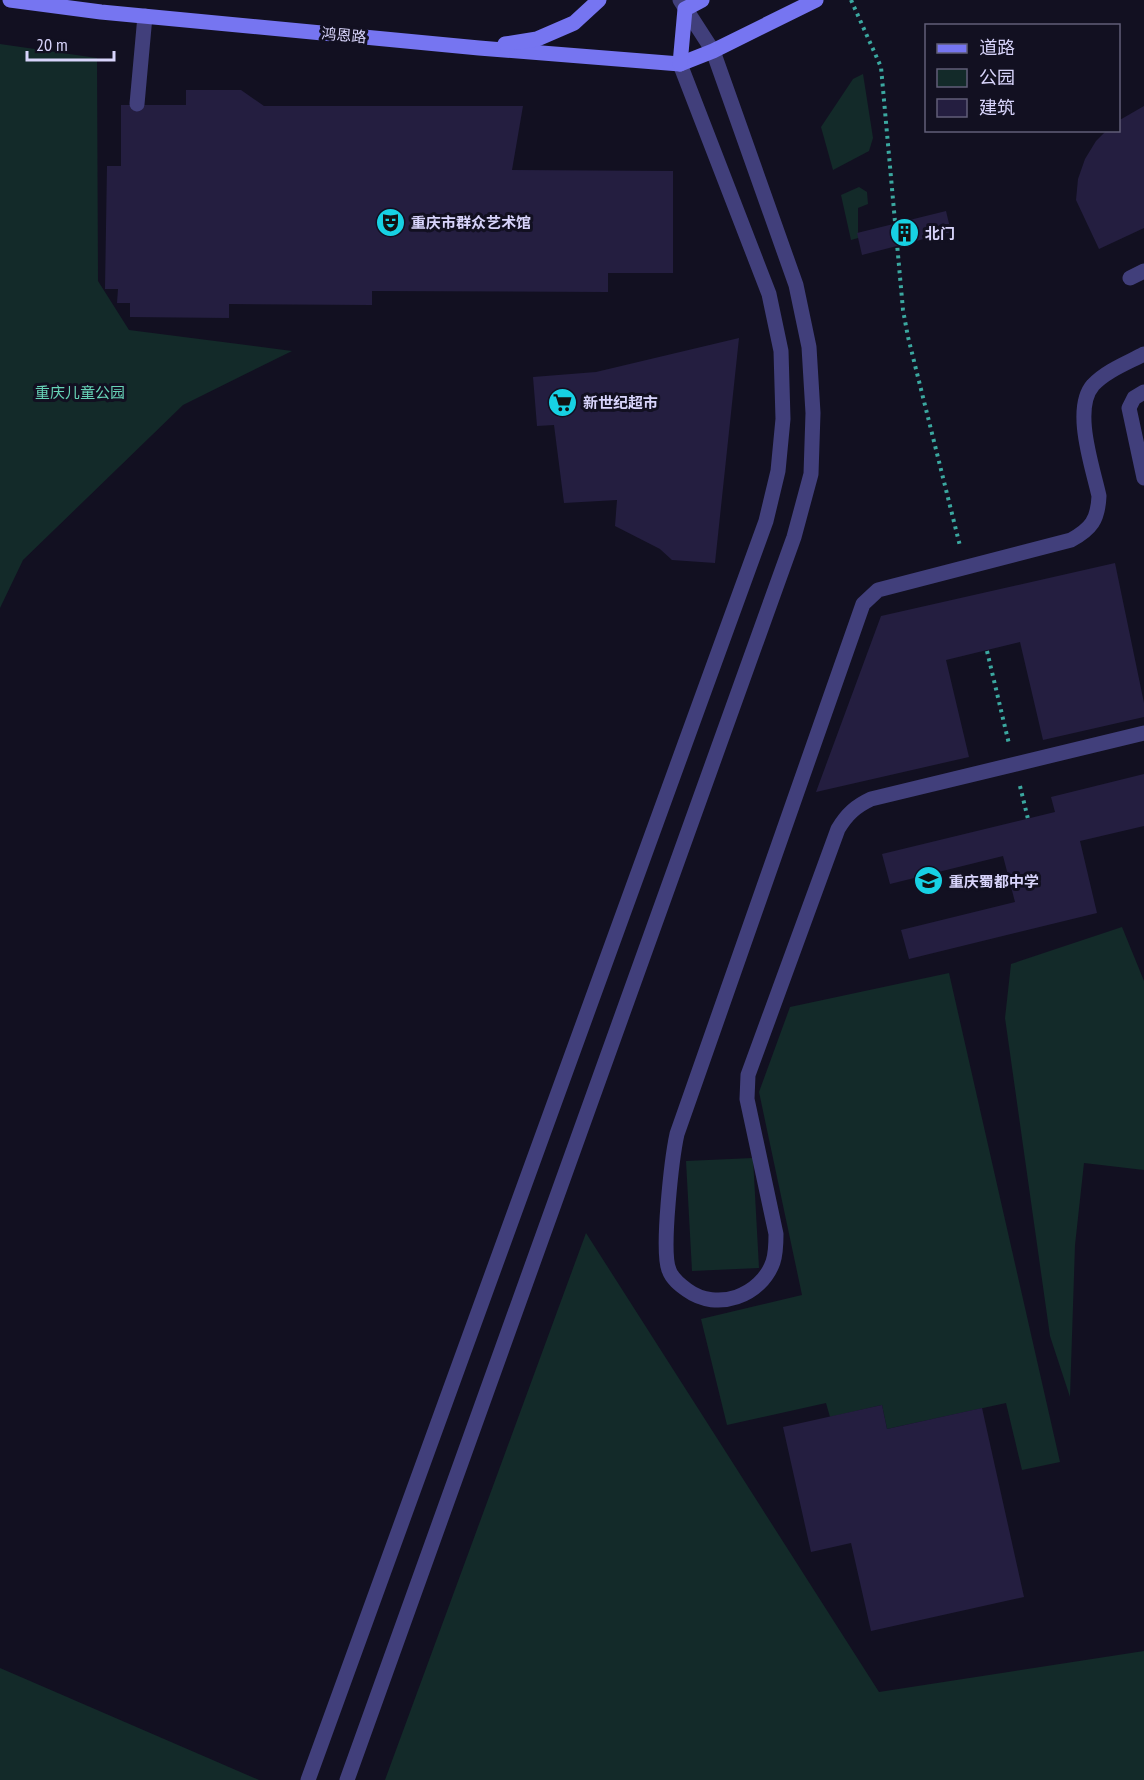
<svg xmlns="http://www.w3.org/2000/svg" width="1144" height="1780" viewBox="0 0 1144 1780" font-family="'PT Sans Narrow','Noto Sans SC',sans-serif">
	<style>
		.green { fill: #132a29 }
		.building { fill: #241e40 }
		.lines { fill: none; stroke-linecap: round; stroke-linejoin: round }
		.path { stroke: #3ba8a0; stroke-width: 4; stroke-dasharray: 3 4.5; stroke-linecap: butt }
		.service { stroke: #413f7b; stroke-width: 15 }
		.tertiary { stroke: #413f7b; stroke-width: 15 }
		.secondary { stroke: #7675f1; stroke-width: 15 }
		.labels { text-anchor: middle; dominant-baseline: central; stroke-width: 6; stroke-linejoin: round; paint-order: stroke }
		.street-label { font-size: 15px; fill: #d8d4fb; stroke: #121021 }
		.poi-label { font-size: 15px; font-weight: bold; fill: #d8d4fb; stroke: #121021; text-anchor: start }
		.park-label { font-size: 15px; fill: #67d3b7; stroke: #121021 }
	</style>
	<rect width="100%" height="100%" fill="#121021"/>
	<!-- green -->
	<g class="green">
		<polygon points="0,44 97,58 98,281 129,330 292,351 183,405 23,560 0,608"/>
		<polygon points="863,74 873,138 869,151 833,170 821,127 853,79"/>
		<polygon points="859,187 867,192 868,204 858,208 858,238 851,240 841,195"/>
		<polygon points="1122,927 1144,981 1144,1170 1084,1163 1075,1245 1070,1397 1050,1336 1005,1018 1011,964"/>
		<polygon points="949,973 1060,1462 1022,1470 1006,1403 887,1429 882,1405 830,1417 826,1403 727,1425 701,1319 802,1295 759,1092 790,1007"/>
		<polygon points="753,1158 759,1268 692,1271 686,1161"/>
		<polygon points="586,1233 879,1692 1144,1651 1144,1780 385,1780"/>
		<polygon points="0,1668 259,1780 0,1780"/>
	</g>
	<!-- building -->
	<g class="building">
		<polygon points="186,90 241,90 264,106 523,106 512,170 673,171 673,273 608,273 608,292 372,291 372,305 229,304 229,318 130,317 130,303 117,303 118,289 105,289 107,166 121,166 121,105 186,105"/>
		<polygon points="1144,106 1144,228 1099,249 1076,200 1078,179 1085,159 1096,141 1107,130 1118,130 1118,121"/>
		<polygon points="946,211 951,232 862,255 857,233"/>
		<polygon points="739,338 715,563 672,560 660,549 615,526 617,500 564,503 554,425 537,426 533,377 596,372"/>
		<polygon points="1115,563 1144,703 1144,717 1043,740 1020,642 946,660 969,757 816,792 881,616"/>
		<polygon points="1144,774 1144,826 1080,841 1097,913 909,959 901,930 1015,902 1003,856 890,884 882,854 1055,812 1051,797"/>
		<polygon points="882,1405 887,1429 982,1408 1024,1597 871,1631 851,1543 811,1552 783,1427"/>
	</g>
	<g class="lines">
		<!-- path -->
		<g class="path">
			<polyline points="851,0 881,67 903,310 908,337 960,546"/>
			<polyline points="987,651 1009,744"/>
			<polyline points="1020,786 1028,819"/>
		</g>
		<!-- service -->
		<g class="service">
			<polyline points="137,104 145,16"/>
			<polyline points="1130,278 1144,271"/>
			<path d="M1144,354c-17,9 -38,17 -51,31 -21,24 0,83 6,111 -1,24 -8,33 -28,44l-193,50 -15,14 -186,530c-5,23 -16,117 -8,136 3,9 11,15 18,20 30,22 74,6 86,-28 3,-9 3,-18 3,-28l-29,-135 1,-24 90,-246c9,-15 18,-23 33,-30l273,-66"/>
			<polyline points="1144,392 1134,398 1129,408 1144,478"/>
		</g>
		<!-- tertiary -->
		<g class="tertiary">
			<polyline points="308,1780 766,521 778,471 783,419 781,351 769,294 680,64"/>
			<polyline points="347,1780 794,537 811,474 813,413 809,347 796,285 713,51 680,0"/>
		</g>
		<!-- secondary -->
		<g class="secondary">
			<polyline points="10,0 101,12 479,48 680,64 713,51 816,0"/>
			<polyline points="505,44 537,39 574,23 599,0"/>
			<polyline points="680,64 685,9 702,0"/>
		</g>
	</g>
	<!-- icons -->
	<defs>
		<symbol id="theatre-disc" viewBox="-11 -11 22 22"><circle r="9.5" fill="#17d1e3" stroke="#121021"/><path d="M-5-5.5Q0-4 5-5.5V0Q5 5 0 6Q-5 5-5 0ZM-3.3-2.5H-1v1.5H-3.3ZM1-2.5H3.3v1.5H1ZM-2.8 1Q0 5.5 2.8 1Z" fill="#111"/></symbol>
		<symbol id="building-disc" viewBox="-11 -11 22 22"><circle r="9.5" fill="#17d1e3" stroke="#121021"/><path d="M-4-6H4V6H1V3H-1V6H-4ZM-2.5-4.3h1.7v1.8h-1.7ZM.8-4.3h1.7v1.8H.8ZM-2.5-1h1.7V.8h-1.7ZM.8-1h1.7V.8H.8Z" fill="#111"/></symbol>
		<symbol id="supermarket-disc" viewBox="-11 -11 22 22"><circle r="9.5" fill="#17d1e3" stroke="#121021"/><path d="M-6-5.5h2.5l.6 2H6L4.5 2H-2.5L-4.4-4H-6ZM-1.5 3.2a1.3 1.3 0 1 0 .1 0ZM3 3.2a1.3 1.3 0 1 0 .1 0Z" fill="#111"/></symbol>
		<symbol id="school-disc" viewBox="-11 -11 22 22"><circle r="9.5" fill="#17d1e3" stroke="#121021"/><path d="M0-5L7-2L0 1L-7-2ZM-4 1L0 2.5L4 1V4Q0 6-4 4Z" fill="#111"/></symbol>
	</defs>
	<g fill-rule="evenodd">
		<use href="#theatre-disc" x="374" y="206" width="33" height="33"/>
		<use href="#building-disc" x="888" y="216" width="33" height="33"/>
		<use href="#supermarket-disc" x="546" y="386" width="33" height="33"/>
		<use href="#school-disc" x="912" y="864" width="33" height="33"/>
	</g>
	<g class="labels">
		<!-- street labels -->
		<g class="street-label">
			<text transform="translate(344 35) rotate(5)">鸿恩路</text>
		</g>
		<!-- poi labels -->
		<g class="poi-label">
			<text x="411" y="222">重庆市群众艺术馆</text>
			<text x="925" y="233">北门</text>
			<text x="583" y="402">新世纪超市</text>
			<text x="949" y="881">重庆蜀都中学</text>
		</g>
		<!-- park labels -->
		<g class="park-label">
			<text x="80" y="392">重庆儿童公园</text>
		</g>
	</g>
	<!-- legend -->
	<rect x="925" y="24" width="195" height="108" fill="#121021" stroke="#615e78" stroke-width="1.5"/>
	<rect x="937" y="44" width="30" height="9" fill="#7675f1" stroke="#615e78" stroke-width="1.5"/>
	<text x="979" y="54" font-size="18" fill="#d8d4fb">道路</text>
	<rect x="937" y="69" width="30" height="18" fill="#132a29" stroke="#615e78" stroke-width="1.5"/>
	<text x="979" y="84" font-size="18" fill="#d8d4fb">公园</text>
	<rect x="937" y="99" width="30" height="18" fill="#241e40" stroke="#615e78" stroke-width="1.5"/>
	<text x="979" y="114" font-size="18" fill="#d8d4fb">建筑</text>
	<!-- scale -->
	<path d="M27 51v9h87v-9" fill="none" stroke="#d8d4fb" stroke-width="3"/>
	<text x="36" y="51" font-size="18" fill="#d8d4fb" stroke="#121021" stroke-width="4.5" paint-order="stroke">20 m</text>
</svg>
